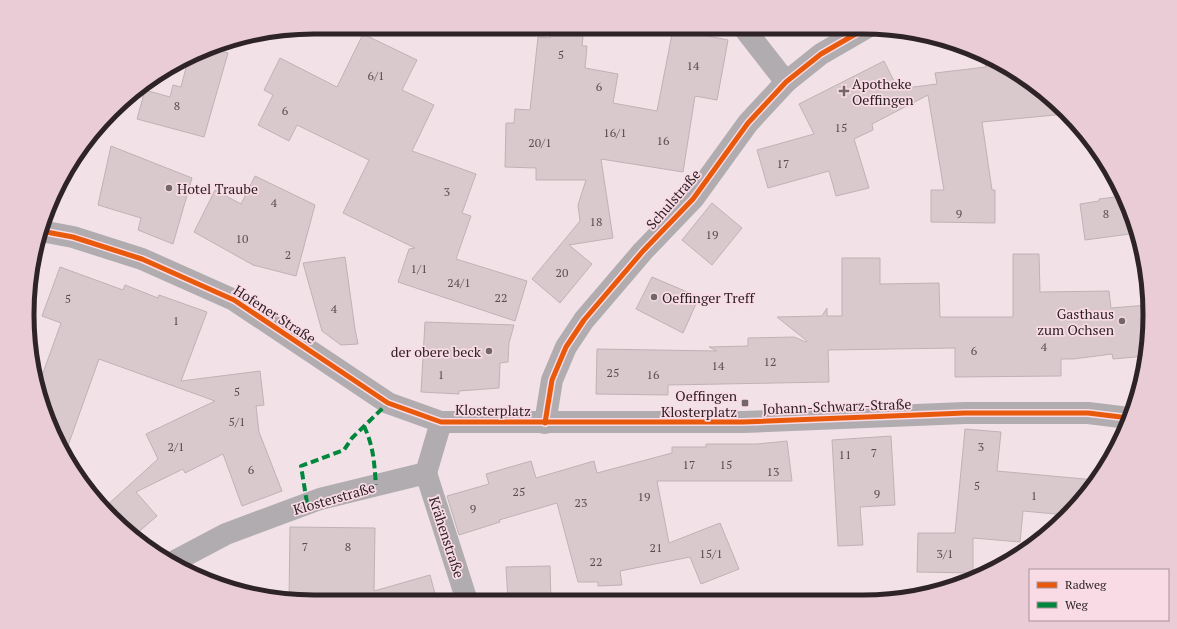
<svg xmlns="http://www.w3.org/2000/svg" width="1177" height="629" viewBox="0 0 1177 629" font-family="'PT Serif',serif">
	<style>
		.building { fill: #d9c9cc; stroke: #bfb2b4 }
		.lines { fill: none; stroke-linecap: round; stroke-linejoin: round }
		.minor { stroke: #b1acaf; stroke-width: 22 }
		.quiet { stroke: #00873e; stroke-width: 4; stroke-dasharray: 8 4; stroke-linecap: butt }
		.cycleway-casing { stroke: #f9dbe5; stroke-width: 8 }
		.cycleway { stroke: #e8590c; stroke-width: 5 }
		.poi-dot { fill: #73666a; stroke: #f9dbe5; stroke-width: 1.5 }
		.labels { text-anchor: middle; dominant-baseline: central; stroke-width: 3.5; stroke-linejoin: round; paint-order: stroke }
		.number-label { font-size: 12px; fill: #594c50 }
		.poi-label { font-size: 14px; fill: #2e2327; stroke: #f9dbe5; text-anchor: start }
		.street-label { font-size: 14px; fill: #2e2327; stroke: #f9dbe5 }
		.rim { fill: none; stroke: #2e2327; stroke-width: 5 }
	</style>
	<rect width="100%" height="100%" fill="#f2e2e7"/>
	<!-- building -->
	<g class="building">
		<polygon points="551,27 584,27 582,46 587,46 585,68 618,74 613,103 657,111 673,29 728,40 717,100 695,96 683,172 601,159 613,238 569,245 592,264 560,303 532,279 580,221 578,205 586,180 536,180 536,168 505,167 506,123 514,123 515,109 530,110 538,37 550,38"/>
		<polygon points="363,34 417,60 402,90 434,105 412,151 476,174 462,213 471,216 456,259 527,281 515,321 398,282 409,249 415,248 343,213 369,160 297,125 289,141 258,125 273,95 264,90 280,58 337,87"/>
		<polygon points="211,48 228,53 204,137 137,119 145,90 170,97 173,85 181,87 188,60"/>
		<polygon points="984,54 990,57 1038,87 1066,114 982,122 992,190 995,190 995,223 931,222 931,190 944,190 928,95 872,124 873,130 854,139 869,188 836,196 829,171 768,188 757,150 814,134 799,104 884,61 898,89 937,84 935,73 986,67"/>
		<polygon points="111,146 192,178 173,244 138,230 141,218 98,205"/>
		<polygon points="255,176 315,205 296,276 253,265 194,232 215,190 241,204"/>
		<polygon points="1123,196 1135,222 1137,233 1085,240 1080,204 1099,201 1099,199"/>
		<polygon points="712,203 742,228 712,265 682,240"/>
		<polygon points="1013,254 1039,254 1040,292 1109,291 1111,308 1148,305 1149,334 1146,356 1113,359 1112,354 1073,359 1061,359 1061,376 955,377 955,348 828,350 829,382 668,385 668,395 596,394 597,349 717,351 709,347 748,346 748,338 794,337 806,342 807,341 777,317 822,316 827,308 827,316 842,316 842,258 880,258 880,284 939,283 940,317 1013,317"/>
		<polygon points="345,257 355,329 358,344 341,345 322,331 303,263"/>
		<polygon points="60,267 123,290 125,285 158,298 159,295 207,312 181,381 260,371 264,405 256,406 259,432 282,491 242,506 223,454 185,473 183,469 136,492 157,516 135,535 111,518 104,508 158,459 146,434 215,401 99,359 65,454 57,441 39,384 61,323 42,316"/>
		<polygon points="652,277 699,297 683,333 636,309"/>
		<polygon points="425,322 514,325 509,343 508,362 500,363 499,388 459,391 459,394 421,392"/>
		<polygon points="965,429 1001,432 997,471 1095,480 1079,504 1066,515 1023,511 1020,542 973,538 973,573 917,572 918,533 955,533"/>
		<polygon points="891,436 895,505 860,507 863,545 838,546 832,440"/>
		<polygon points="787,441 792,481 657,481 669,543 720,523 739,569 701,584 690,557 620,571 622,585 598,586 598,582 578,582 557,503 499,520 500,522 459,535 447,496 489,484 486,474 531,461 536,478 594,461 597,473 672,453 672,447 706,447 706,444 757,444"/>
		<polygon points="290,527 375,528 374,591 430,575 437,601 296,601 289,600"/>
		<polygon points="550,566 551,601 508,601 506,567"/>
	</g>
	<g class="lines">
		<!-- minor -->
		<g class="minor">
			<polyline points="743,27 786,82"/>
			<polyline points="41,231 73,237 142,259 234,300 388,403 441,422 743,422 965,413 1088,413 1129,418"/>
			<polyline points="545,423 552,380 566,347 584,320 643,251 693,199 748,123 786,82 821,54 866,28"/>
			<polyline points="426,473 467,601"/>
			<polyline points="173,562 226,534 320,499 426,473 441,422"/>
		</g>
		<!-- quiet -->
		<g class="quiet">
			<path d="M364,426c10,22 10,36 12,59"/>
			<polyline points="307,503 301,466 344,450 352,438 388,403"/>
		</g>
		<defs>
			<g id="cycleway">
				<polyline points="41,231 73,237 142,259 234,300 388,403 441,422 743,422 965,413 1088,413 1129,418"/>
				<polyline points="545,423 552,380 566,347 584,320 643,251 693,199 748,123 786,82 821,54 866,28"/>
			</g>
		</defs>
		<!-- cycleway casing -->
		<use href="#cycleway" class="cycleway-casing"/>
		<!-- cycleway -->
		<use href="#cycleway" class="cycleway"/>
	</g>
	<!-- markers -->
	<g class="poi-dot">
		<path d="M842 85h4v4h4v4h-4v4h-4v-4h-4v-4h4z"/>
		<circle cx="169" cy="188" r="4"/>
		<circle cx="654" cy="297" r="4"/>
		<circle cx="1122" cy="321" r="4"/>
		<circle cx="489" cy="351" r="4"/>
		<rect x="741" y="399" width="8" height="8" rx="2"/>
	</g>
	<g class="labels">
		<!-- number labels -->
		<g class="number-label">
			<text x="561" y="54">5</text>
			<text x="693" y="65">14</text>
			<text x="376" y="75">6/1</text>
			<text x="599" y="86">6</text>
			<text x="177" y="105">8</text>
			<text x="285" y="110">6</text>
			<text x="841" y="127">15</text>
			<text x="615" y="132">16/1</text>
			<text x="663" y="140">16</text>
			<text x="540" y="142">20/1</text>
			<text x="783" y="163">17</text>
			<text x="447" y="191">3</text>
			<text x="274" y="202">4</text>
			<text x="959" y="213">9</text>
			<text x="1106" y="213">8</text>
			<text x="596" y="221">18</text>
			<text x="712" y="234">19</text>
			<text x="242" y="238">10</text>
			<text x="288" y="254">2</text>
			<text x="419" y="268">1/1</text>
			<text x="562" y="272">20</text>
			<text x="459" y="282">24/1</text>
			<text x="501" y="297">22</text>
			<text x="68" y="298">5</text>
			<text x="334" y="308">4</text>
			<text x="176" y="320">1</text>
			<text x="1044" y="346">4</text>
			<text x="974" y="350">6</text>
			<text x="770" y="361">12</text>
			<text x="718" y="365">14</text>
			<text x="613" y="372">25</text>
			<text x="441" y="374">1</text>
			<text x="653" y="374">16</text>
			<text x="237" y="391">5</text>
			<text x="237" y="421">5/1</text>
			<text x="176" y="446">2/1</text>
			<text x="981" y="446">3</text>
			<text x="874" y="452">7</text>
			<text x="845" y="454">11</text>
			<text x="689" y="464">17</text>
			<text x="726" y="464">15</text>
			<text x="251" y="469">6</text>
			<text x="773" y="471">13</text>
			<text x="977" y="485">5</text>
			<text x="519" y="491">25</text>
			<text x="877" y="493">9</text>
			<text x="1034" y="495">1</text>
			<text x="644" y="496">19</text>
			<text x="581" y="502">23</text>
			<text x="473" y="508">9</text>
			<text x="305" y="546">7</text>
			<text x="348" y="546">8</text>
			<text x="656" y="547">21</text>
			<text x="711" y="553">15/1</text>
			<text x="945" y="553">3/1</text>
			<text x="596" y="561">22</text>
		</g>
		<!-- poi labels -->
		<g class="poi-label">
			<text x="852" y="83">Apotheke<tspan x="852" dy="16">Oeffingen</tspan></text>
			<text x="177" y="188">Hotel Traube</text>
			<text x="662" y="297">Oeffinger Treff</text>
			<text x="1114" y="313" text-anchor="end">Gasthaus<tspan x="1114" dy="16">zum Ochsen</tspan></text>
			<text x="481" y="351" text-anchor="end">der obere beck</text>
			<text x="737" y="395" text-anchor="end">Oeffingen<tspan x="737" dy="16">Klosterplatz</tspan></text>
		</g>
		<!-- street labels -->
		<g class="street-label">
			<text transform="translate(673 199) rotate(-49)">Schulstraße</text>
			<text transform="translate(275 314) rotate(33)">Hofener Straße</text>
			<text transform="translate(837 406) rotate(-2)">Johann-Schwarz-Straße</text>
			<text transform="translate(493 410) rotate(1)">Klosterplatz</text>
			<text transform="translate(334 498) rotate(-16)">Klosterstraße</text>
			<text transform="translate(447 537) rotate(72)">Krähenstraße</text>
		</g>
	</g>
	<!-- crop -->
	<path d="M0 0H1177V629H0ZM314 34H863A280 280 0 0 1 1143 314V315A280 280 0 0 1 863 595H314A280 280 0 0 1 34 315V314A280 280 0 0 1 314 34Z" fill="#e9ccd6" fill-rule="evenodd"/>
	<path class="rim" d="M314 34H863A280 280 0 0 1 1143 314V315A280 280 0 0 1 863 595H314A280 280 0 0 1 34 315V314A280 280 0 0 1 314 34Z"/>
	<!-- legend -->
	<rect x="1029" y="569" width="140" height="52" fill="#f9dbe5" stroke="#a89199"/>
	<rect x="1037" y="582" width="20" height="6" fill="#e8590c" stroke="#a89199"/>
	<text x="1065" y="589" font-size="12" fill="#2e2327">Radweg</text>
	<rect x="1037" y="602" width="20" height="6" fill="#00873e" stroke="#a89199"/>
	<text x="1065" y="609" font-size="12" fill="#2e2327">Weg</text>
</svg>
